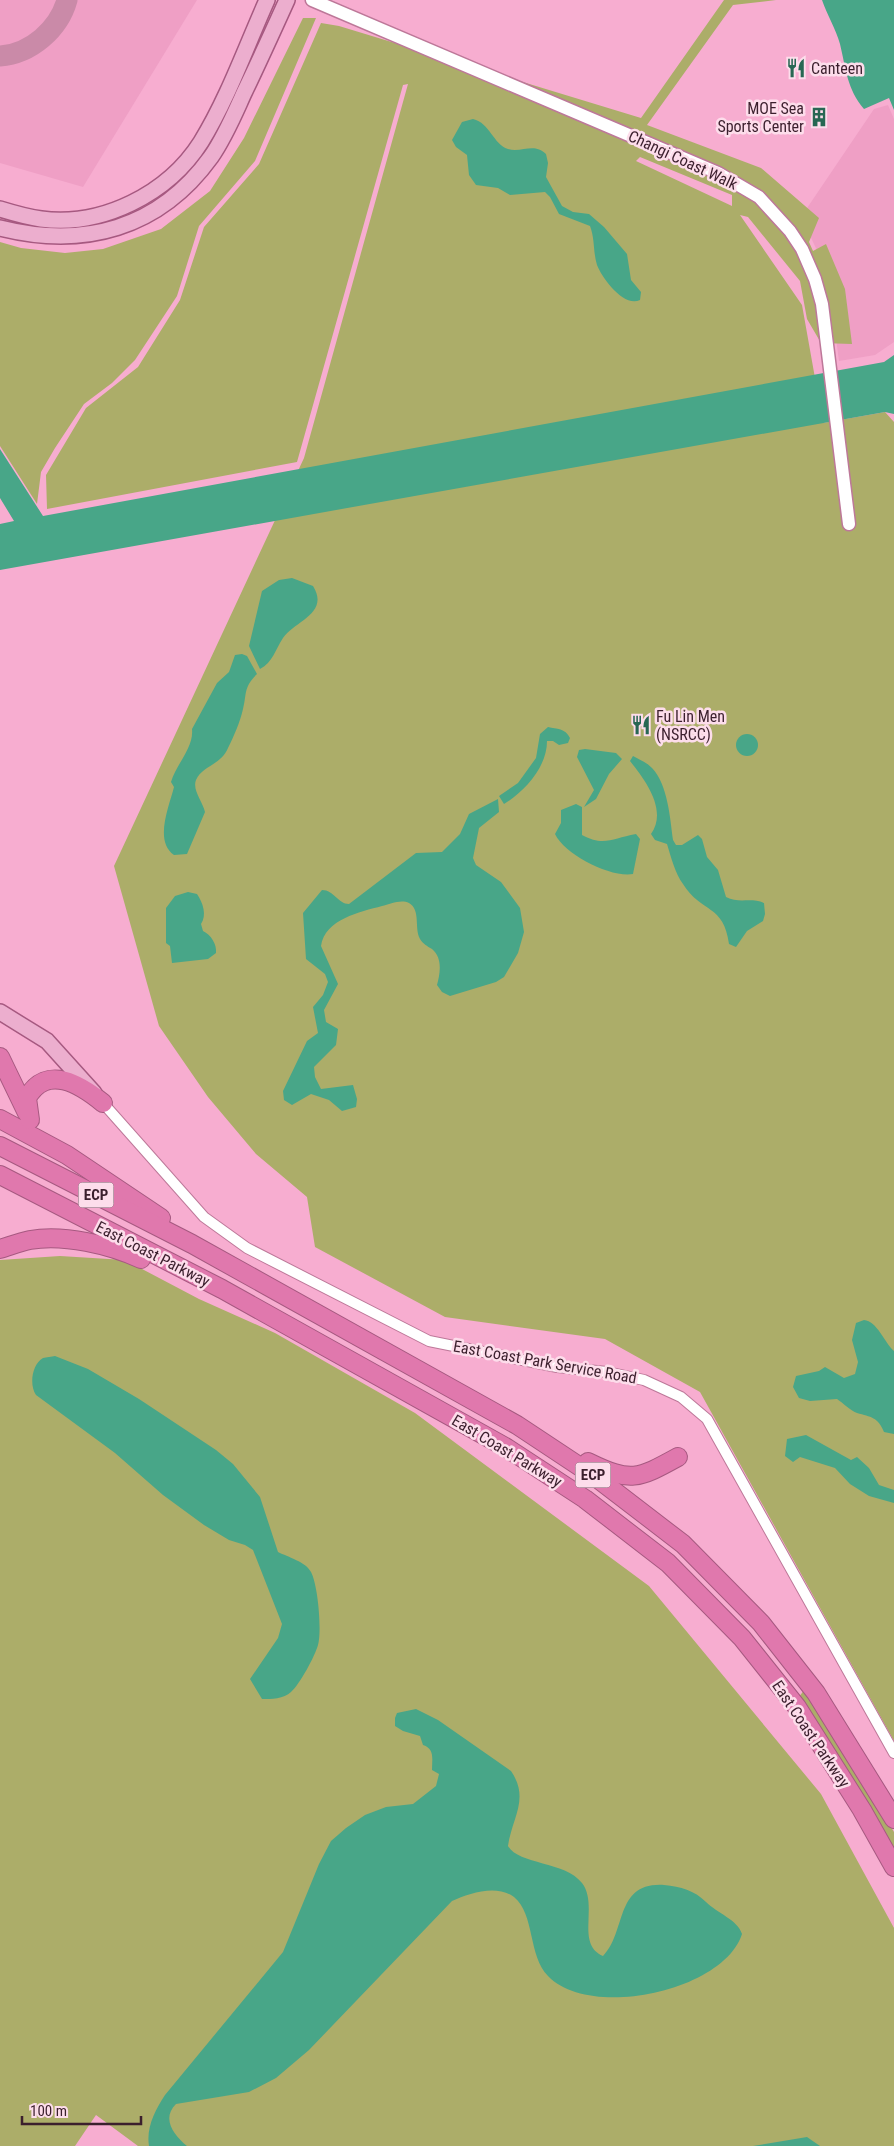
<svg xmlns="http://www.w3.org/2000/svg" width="894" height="2146" viewBox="0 0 894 2146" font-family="'Roboto Condensed',sans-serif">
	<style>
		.built { fill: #ef9fc5 }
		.green { fill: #acad69; fill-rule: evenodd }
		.water { fill: #48a688 }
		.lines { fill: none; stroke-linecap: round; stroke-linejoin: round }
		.taxiway { stroke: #ca8aa8; stroke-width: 21 }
		.minor-casing { stroke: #bd7899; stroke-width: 12 }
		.tertiary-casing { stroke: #bd7899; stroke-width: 15 }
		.primary-casing { stroke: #a65980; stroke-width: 18 }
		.motorway-casing { stroke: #a65980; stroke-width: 20 }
		.minor { stroke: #fff; stroke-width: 10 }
		.tertiary { stroke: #fff; stroke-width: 12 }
		.primary { stroke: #ecaece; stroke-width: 15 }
		.motorway { stroke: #e078ad; stroke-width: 18 }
		.labels { text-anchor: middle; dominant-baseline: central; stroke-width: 5; stroke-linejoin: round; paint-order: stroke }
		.shield { fill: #fdddeb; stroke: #755866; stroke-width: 1 }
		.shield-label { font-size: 15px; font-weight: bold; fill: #3b1f2d }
		.poi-label { font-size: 16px; fill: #3b1f2d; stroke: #fdddeb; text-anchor: start }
		.street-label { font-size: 16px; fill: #3b1f2d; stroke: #fdddeb }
	</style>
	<rect width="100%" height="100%" fill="#f7add0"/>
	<!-- built -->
	<g class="built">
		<polygon points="0,0 197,0 83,187 0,163"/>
		<polygon points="888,105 894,119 894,342 875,355 839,361 827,271 801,217 874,109"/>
	</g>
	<!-- green -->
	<g class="green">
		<path d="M724,0h52l-43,5 -86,120 114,43 58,50 -10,24 4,9 13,-7 19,45 7,55 -31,-1 -14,-24 -7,-38 -52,-64 -8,-2 62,90 21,118 62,-11 9,10v1319l-194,-349 -95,-53 -160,-22 -130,-70 -8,-50 -51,-43 -48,-57 -49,-71 -45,-160 190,-408 104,-374 -5,1 -106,377 -250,47 -1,-34 40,-67 52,-41 42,-67 24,-73 55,-63 62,-141 18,3 302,92zM640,157l92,38v11l-96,-45z"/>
		<polygon points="303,18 316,18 255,161 199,226 177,296 135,360 112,383 84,404 55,448 41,472 37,504 0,446 0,242 21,248 65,253 103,249 161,229 210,191 244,138"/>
		<polygon points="60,1256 125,1260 199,1299 275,1333 415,1413 649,1586 821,1794 894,1928 894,2146 138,2146 96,2115 75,2146 0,2146 0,1260"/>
		<polygon points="807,1686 894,1832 894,1854 799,1697"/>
	</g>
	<!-- water -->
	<g class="water">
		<path d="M822,0h72v110l-5,-12 -25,11c-17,-20 -18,-40 -24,-65 -4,-15 -13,-29 -18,-44z"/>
		<path d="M473,119c17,4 20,25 35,30 14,4 26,-7 38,5l2,9 -2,14 16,29 11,6 16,2 15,13 23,27 4,26 10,12 -1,8c-16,8 -38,-22 -43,-35 -4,-13 -2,-26 -7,-39l-31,-12 -9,-17 -5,-5 -35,3 -12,-7 -22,-3 -7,-10 -2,-20 -11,-8 -4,-7 10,-18z"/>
		<polygon points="894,355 894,414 885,412 0,570 0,524 14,521 0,498 0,449 43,516 884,362"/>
		<path d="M292,578l21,8c17,27 -18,35 -30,52 -8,12 -10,24 -23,31l-11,-23 13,-55 17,-11z"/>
		<path d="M242,654l5,2 10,18c-14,14 -10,20 -14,35 -3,13 -9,27 -15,39 -7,17 -26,18 -32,32 -4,10 7,22 9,32l-18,42 -13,1c-20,-14 -5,-48 0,-68l-3,-5c5,-18 23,-34 21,-53l25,-46 12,-11 6,-17z"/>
		<path d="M548,727c9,2 17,1 22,11l-2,5 -9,2 -6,-4h-6c0,26 -22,50 -43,63l-5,-8 19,-13 18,-25 4,-24z"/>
		<circle cx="747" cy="745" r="11"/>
		<polygon points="585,749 616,753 622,759 609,774 596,799 584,807 594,790 577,757 579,750"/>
		<path d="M633,756c7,4 13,6 19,12 16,17 18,50 21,72l3,5h6l16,-10 4,4 5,18 11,13 8,27c13,7 25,0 38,6l1,11 -2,7 -16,10 -11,16 -7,-3c-5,-40 -28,-31 -46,-60 -8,-11 -12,-27 -16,-40l-12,-4 -4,-6c17,-24 -6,-54 -21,-73z"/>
		<path d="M498,799l1,13 -20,16 -6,30 3,7 25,17 19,26 4,24 -6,21 -14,24 -8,5 -46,14 -8,-4 -5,-7c3,-11 6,-27 -5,-36 -5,-3 -9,-5 -12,-10 -6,-11 1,-29 -11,-36 -8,-4 -19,1 -27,3 -22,6 -57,13 -61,40l17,38 -14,26 2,12 12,7 -2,16 -22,22 1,10 6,12 32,-4 4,14 -1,8 -14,4 -13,-11 -18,-6 -19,11 -8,-5 -1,-9 24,-50 11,-8 -5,-26 10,-12 5,-13 -3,-8 -19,-15 -3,-46 19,-23c12,0 16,14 27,14l67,-51 26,-1 18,-18 9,-20z"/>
		<path d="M576,804l6,3v28c22,12 31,3 54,-1l4,5 -7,35c-22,4 -68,-19 -78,-40l6,-11v-13z"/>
		<path d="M188,892l9,2c6,9 10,21 4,30l2,7c8,4 14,13 13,22l-8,6 -36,4 -2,-17 -4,-3v-35l9,-12z"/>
		<path d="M864,1320c13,1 20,22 30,31v83l-10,-2c-6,-15 -13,-15 -27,-19 -6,-2 -14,-10 -20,-14l-27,2 -11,-3 -6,-11 3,-11 23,-5 6,-4 19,11 11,-4 3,-12 -6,-22 4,-17z"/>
		<path d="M55,1356l33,13 51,30 77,51 17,14 27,33 18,55c10,5 28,10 33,20 7,13 11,59 7,73 -3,11 -18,39 -27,47 -7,7 -20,7 -29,7l-12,-20 28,-41 4,-14 -29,-74 -8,-5 -16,-5 -25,-15 -41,-30 -48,-42 -79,-58c-7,-10 -4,-31 7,-37 3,-1 9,-1 12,-2z"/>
		<polygon points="806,1435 851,1460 857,1457 869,1468 879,1485 894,1490 894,1503 869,1496 850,1484 835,1468 800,1457 793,1462 785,1456 787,1439"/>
		<path d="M416,1709l22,11 73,51c19,28 1,46 -3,75 11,19 57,15 74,37 17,22 -7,61 21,73 24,-24 11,-74 61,-71 17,2 30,5 42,17 11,11 32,18 36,32 -18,57 -152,86 -194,42 -20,-20 -13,-62 -34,-79 -17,-13 -45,-4 -62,4l-143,149 -33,28 -27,14 -73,12c-15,15 -2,31 11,42h-38c-3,-18 6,-36 16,-51l118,-143 36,-88 12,-23 15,-13 19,-13 21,-8 27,-3 23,-18 3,-12 -7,-4c0,-11 3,-21 -9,-25l-3,-9 -17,-5 -8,-5v-8l2,-5z"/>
		<polygon points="807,2137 820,2146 753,2146"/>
	</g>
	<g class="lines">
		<!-- taxiway -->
		<path class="taxiway" d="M0,56c31,-2 59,-27 67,-56"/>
		<defs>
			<polyline id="minor" points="103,1103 204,1217 247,1248 429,1341 557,1367 607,1372 644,1380 681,1397 707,1419 894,1753"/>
			<polyline id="tertiary" points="312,0 718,173 759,197 790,231 802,249 815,279 822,304 849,524"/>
			<g id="primary">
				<path d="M0,209c13,4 27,8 41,10 61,8 127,-25 160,-77 27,-44 45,-95 66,-142"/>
				<path d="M0,228c84,21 159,1 211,-71 14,-20 23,-42 33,-64 15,-31 29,-62 43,-93"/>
				<polyline points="0,1012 47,1041 94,1093"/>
			</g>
			<g id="motorway">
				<polyline points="0,1057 27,1113"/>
				<polyline points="0,1119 67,1155 161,1218"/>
				<path d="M30,1120l-3,-22c20,-35 54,-13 76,5"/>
				<polyline points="0,1146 192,1244 517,1425 597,1478 683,1544 761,1623 816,1693 894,1819"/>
				<polyline points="0,1175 222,1289 507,1448 585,1499 668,1563 742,1638 797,1707 862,1810 894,1867"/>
				<path d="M0,1249c10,-3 20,-7 30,-9 34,-6 80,5 111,19"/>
				<path d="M588,1462c43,21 50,17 90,-5"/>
			</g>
		</defs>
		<!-- minor casing -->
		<use href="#minor" class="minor-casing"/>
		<!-- tertiary casing -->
		<use href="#tertiary" class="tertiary-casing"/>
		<!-- primary casing -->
		<use href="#primary" class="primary-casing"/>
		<!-- motorway casing -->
		<use href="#motorway" class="motorway-casing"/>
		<!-- minor -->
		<use href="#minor" class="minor"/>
		<!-- tertiary -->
		<use href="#tertiary" class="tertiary"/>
		<!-- primary -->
		<use href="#primary" class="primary"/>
		<!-- motorway -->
		<use href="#motorway" class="motorway"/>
	</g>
	<!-- icons -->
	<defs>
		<symbol id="restaurant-bare" viewBox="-9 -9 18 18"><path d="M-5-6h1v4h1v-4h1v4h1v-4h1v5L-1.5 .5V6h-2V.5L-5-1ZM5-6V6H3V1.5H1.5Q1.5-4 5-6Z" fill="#286753" stroke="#fdddeb" stroke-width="2.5" paint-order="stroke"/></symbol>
		<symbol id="building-bare" viewBox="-9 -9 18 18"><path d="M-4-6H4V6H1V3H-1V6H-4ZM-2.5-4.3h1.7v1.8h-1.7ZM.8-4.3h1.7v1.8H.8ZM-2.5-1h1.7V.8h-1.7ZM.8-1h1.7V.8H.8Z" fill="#286753" stroke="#fdddeb" stroke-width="2.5" paint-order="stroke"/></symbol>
	</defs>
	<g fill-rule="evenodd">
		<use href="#restaurant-bare" x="782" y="54" width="28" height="28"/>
		<use href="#building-bare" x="805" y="103" width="28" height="28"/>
		<use href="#restaurant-bare" x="627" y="711" width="28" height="28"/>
	</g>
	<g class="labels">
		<!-- shield labels -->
		<g class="shield">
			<rect x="78.5" y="1182.5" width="35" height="25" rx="4"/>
			<rect x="575.5" y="1462.5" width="35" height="25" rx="4"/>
		</g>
		<g class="shield-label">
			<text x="96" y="1195">ECP</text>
			<text x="593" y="1475">ECP</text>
		</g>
		<!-- poi labels -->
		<g class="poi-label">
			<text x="811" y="68">Canteen</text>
			<text x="804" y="108" text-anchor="end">MOE Sea<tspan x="804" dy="18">Sports Center</tspan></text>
			<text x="656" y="716">Fu Lin Men<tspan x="656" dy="18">(NSRCC)</tspan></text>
		</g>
		<!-- street labels -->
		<g class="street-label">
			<text transform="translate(683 160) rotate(25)">Changi Coast Walk</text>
			<text transform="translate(153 1254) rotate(27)">East Coast Parkway</text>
			<text transform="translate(545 1362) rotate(10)">East Coast Park Service Road</text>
			<text transform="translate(507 1451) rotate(31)">East Coast Parkway</text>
			<text transform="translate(811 1734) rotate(56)">East Coast Parkway</text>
		</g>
	</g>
	<!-- scale -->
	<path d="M22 2116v8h119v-8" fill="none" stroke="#3b1f2d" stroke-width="2.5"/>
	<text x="30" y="2116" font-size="15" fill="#3b1f2d" stroke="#fdddeb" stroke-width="4" paint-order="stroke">100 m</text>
</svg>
